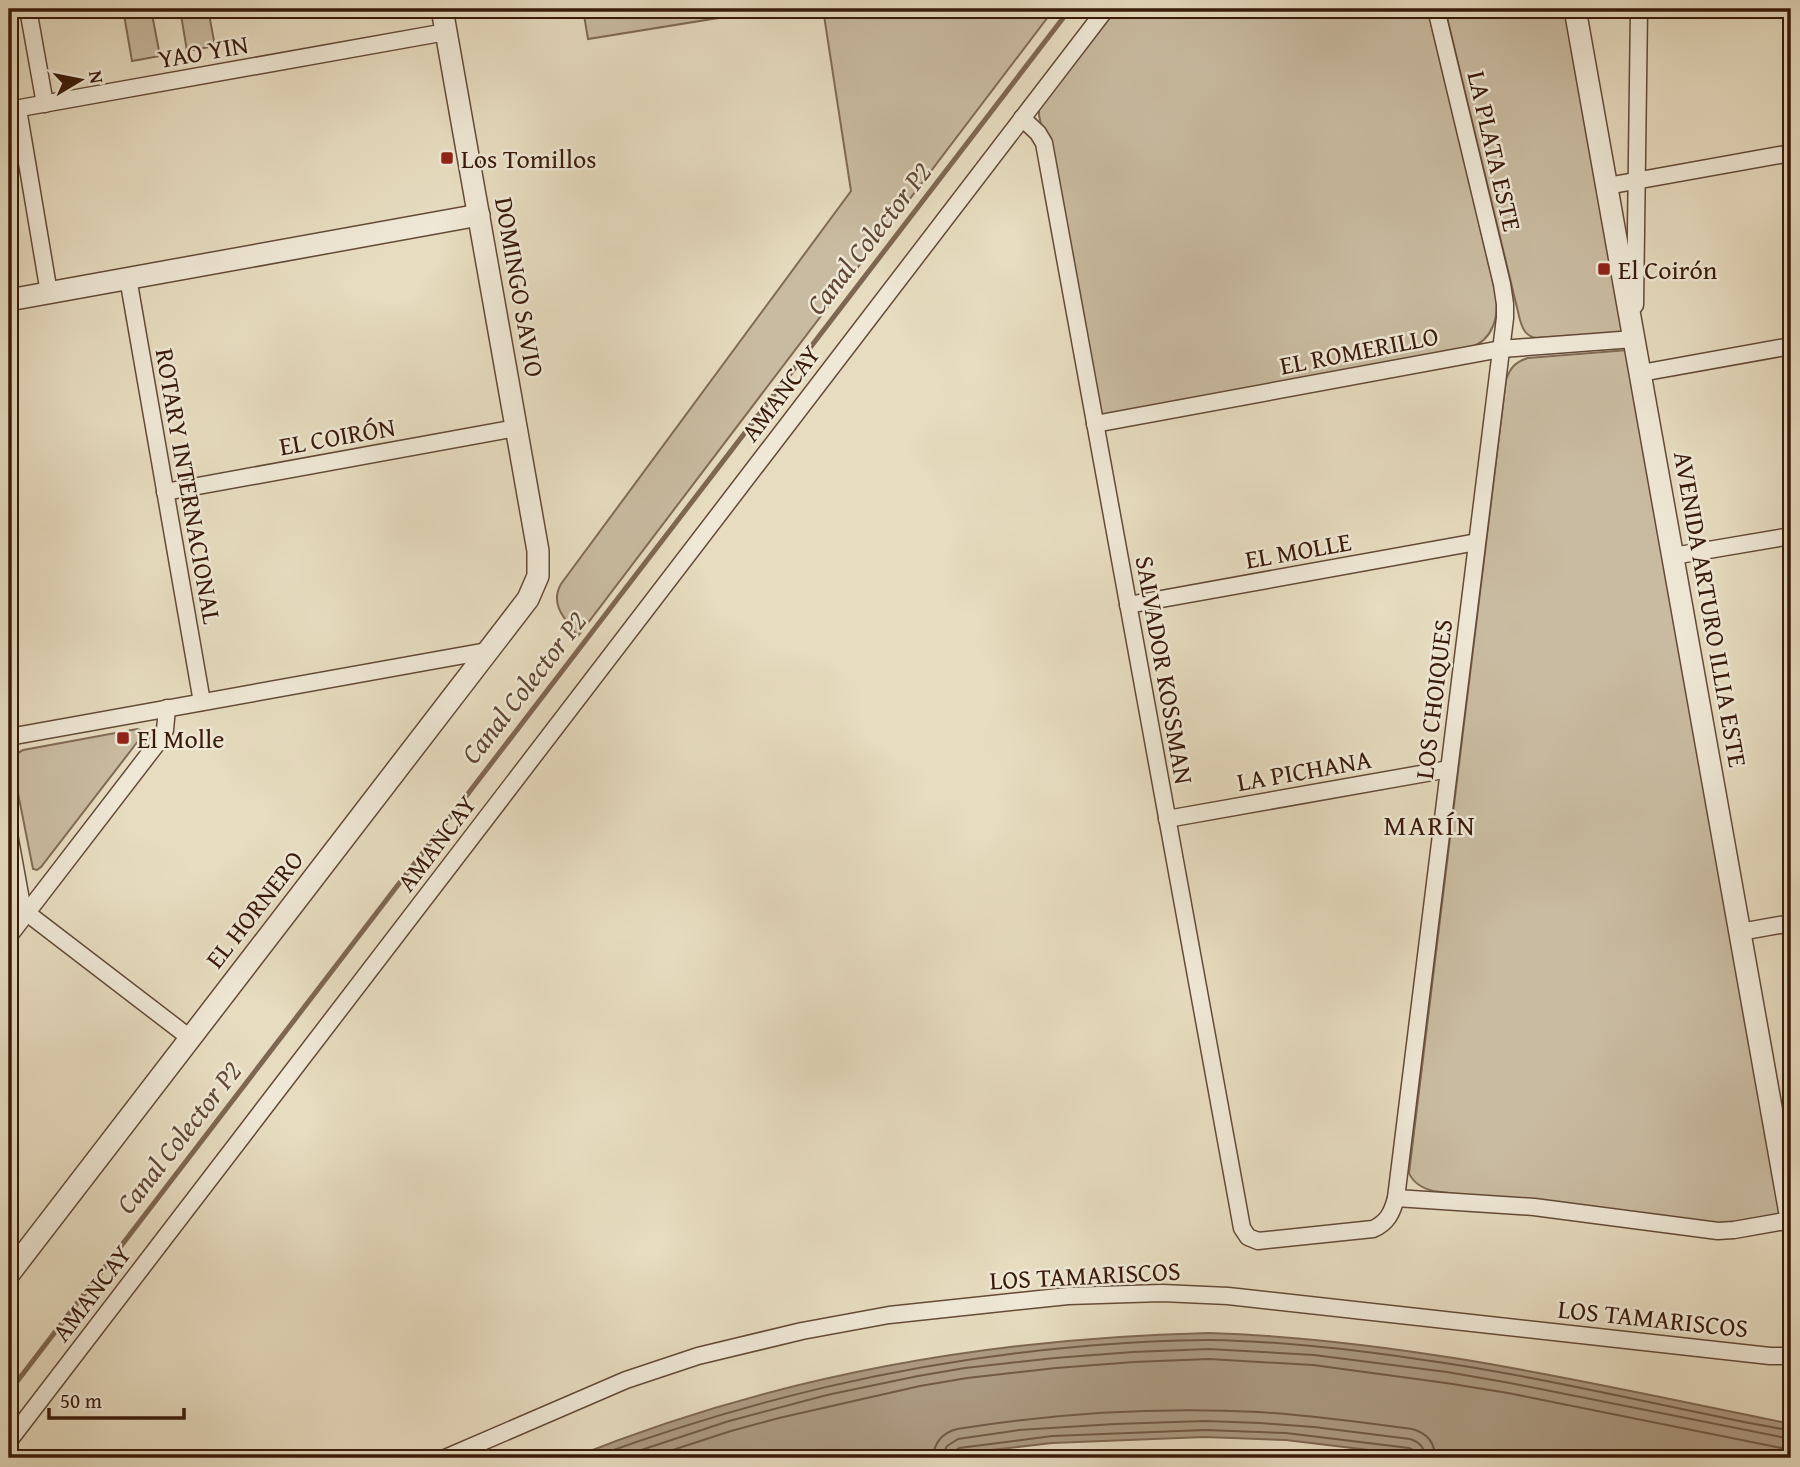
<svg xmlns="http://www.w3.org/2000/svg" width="1800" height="1467" viewBox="0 0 1800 1467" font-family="'Gentium Book Plus',serif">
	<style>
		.green { fill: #c9bba1; stroke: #816a55; stroke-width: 2 }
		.water { fill: #ac9a82; stroke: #7e6752; stroke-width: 2 }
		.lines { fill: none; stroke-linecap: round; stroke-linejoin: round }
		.shore { stroke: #725a46; stroke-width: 2 }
		.stream { stroke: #7e6752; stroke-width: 5 }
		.minor-casing { stroke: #644a37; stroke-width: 19 }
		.tertiary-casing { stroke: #644a37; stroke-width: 24 }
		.minor { stroke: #efe8d6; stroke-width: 16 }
		.tertiary { stroke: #efe8d6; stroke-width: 21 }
		.poi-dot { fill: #8f2418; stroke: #efe8d6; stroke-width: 2.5 }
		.labels { text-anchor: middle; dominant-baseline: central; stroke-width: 5; stroke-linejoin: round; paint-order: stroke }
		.street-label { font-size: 26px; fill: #391a09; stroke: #efe8d6 }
		.poi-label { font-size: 26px; fill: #391a09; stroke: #efe8d6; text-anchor: start }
		.water-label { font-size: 28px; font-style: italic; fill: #614733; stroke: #efe8d6 }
		.neighbourhood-label { font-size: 28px; letter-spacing: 2px; fill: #391a09; stroke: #efe8d6 }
	</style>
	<rect width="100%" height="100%" fill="#e7dcc0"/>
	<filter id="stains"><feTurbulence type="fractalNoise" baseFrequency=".00286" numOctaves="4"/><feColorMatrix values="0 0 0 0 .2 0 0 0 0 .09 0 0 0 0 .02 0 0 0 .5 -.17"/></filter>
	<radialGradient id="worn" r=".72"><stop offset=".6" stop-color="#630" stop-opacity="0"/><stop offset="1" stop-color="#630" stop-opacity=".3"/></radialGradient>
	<!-- green -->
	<g class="green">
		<polygon points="123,9 151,9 160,56 132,61"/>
		<polygon points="180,9 208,9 215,46 187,51"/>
		<polygon points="583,9 774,9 588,39"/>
		<path d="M823,9h231l-476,627c-12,-16 -29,-31 -17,-52l290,-393z"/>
		<path d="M1115,9h314l67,286c3,21 -3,45 -25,52l-371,69 -61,-301v-6l5,-8z"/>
		<path d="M1445,9h122l58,323 -89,6c-10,-2 -13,-8 -16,-18z"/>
		<polygon points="9,208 18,258 9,269"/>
		<path d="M1628,350l154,867 -75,9 -274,-35c-11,-3 -20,-8 -24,-18l97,-793c4,-12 9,-18 22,-22z"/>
		<path d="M137,729l5,2v5l-101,131 -4,3 -4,-1 -20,-101c0,-9 3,-15 10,-18z"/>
	</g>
	<!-- water -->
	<path class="water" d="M1209,1333c197,6 390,52 582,91v34h-356l-149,-18 -81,-3 -153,6 -61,7 -52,8h-367c202,-82 420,-120 637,-125z"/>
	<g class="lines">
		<!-- shore -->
		<g class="shore">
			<path d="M591,1458c159,-58 314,-96 484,-111 44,-4 89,-7 134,-7 70,1 140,9 208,19 88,12 174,31 260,49 24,5 48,10 72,15 14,2 28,6 42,7"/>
			<polyline points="617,1458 729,1421 827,1395 918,1376 965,1368 1055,1358 1133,1352 1209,1349 1314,1355 1447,1372 1510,1383 1791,1439"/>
			<polyline points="648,1458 731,1431 779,1418 920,1386 967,1378 1056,1368 1134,1362 1209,1359 1313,1365 1446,1383 1508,1393 1791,1450"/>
			<path d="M933,1458c1,-15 9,-25 24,-29 99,-16 202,-22 302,-17 51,3 102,10 153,17 15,4 23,14 23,29"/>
			<path d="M944,1458v-6l3,-6 11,-7 61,-9 96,-6 90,-3 55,2 54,4 96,12c10,3 15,9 15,19"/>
			<polyline points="953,1458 954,1452 959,1448 1052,1436 1205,1430 1286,1433 1409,1448 1415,1451 1416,1458"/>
		</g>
		<!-- stream -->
		<polyline class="stream" points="9,1392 1070,9"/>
		<defs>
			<g id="minor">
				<polyline points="28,9 45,104"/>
				<polyline points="18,109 49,293"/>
				<polyline points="9,110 446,32"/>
				<path d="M1022,118l16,15 6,10 198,1085 6,9 10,4 115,-12c14,-6 19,-16 23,-31l109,-880v-14l-3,-20 -66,-275"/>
				<polyline points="1607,186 1791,153"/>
				<polyline points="128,278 202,702"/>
				<polyline points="1635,305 1639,9"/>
				<polyline points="1641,373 1791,346"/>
				<polyline points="1095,424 1501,349 1634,339 1634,328"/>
				<polyline points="165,492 516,428"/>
				<polyline points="1673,556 1791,536"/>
				<polyline points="1128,605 1477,542"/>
				<polyline points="9,737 487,651"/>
				<polyline points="1167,819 1449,769"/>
				<polyline points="9,834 21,900 27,913 190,1038"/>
				<polyline points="1740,932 1791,923"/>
				<polyline points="9,936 159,741 165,730 167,708"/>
				<polyline points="1396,1198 1534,1207 1718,1231 1734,1230 1791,1220"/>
				<polyline points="9,1441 1106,9"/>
				<polyline points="445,1458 626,1380 698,1356 802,1331 889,1315 1068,1296 1162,1293 1228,1296 1770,1356 1785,1356 1791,1355"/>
			</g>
			<g id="tertiary">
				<polyline points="1575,9 1791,1219"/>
				<polyline points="9,300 479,215"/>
				<polyline points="9,1274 528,599 538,576 538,551 442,9"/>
			</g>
		</defs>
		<!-- minor casing -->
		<use href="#minor" class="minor-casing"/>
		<!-- tertiary casing -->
		<use href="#tertiary" class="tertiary-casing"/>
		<!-- minor -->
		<use href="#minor" class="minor"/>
		<!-- tertiary -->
		<use href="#tertiary" class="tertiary"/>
	</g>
	<!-- markers -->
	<g class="poi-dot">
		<rect x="440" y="151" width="14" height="14" rx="3.5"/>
		<rect x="1597" y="262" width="14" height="14" rx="3.5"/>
		<rect x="116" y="731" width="14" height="14" rx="3.5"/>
	</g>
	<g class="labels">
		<!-- street labels -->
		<g class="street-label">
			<text transform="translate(203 51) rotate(-10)">YAO YIN</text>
			<text transform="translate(1495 151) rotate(77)">LA PLATA ESTE</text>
			<text transform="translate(520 287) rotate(80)">DOMINGO SAVIO</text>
			<text transform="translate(1359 350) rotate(-11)">EL ROMERILLO</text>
			<text transform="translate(780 393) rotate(-53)">AMANCAY</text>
			<text transform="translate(337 436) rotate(-10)">EL COIRÓN</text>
			<text transform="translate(189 486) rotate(80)">ROTARY INTERNACIONAL</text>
			<text transform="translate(1298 550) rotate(-10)">EL MOLLE</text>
			<text transform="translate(1711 609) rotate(80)">AVENIDA ARTURO ILLIA ESTE</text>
			<text transform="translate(1165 670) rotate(80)">SALVADOR KOSSMAN</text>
			<text transform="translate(1433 699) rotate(-83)">LOS CHOIQUES</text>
			<text transform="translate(1304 770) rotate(-10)">LA PICHANA</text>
			<text transform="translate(436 843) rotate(-53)">AMANCAY</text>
			<text transform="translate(254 909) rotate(-52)">EL HORNERO</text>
			<text transform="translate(1085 1275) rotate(-3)">LOS TAMARISCOS</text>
			<text transform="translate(91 1293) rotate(-53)">AMANCAY</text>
			<text transform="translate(1653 1318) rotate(6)">LOS TAMARISCOS</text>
		</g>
		<!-- poi labels -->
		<g class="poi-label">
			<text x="461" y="158">Los Tomillos</text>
			<text x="1618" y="269">El Coirón</text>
			<text x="137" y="738">El Molle</text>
		</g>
		<!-- water labels -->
		<g class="water-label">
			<text transform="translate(868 238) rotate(-52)">Canal Colector P2</text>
			<text transform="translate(523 687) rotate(-52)">Canal Colector P2</text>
			<text transform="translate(178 1137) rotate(-52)">Canal Colector P2</text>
		</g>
		<!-- neighbourhood labels -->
		<g class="neighbourhood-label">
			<text x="1430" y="824">MARÍN</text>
		</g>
	</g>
	<!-- margin -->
	<rect width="1800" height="1467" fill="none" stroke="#e7dcc0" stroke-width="35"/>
	<rect x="10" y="10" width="1779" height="1446" fill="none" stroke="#391a09" stroke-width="3.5"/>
	<rect x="18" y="18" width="1765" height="1432" fill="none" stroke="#391a09" stroke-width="2"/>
	<!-- north arrow -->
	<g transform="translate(80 80) rotate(80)" stroke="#efe8d6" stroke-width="5" paint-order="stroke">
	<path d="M0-5L12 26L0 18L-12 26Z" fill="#391a09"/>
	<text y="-10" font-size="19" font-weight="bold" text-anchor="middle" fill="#391a09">N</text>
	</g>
	<!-- scale -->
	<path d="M49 1408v10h135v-10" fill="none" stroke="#391a09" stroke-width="3.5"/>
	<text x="60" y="1408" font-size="21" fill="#391a09" stroke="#efe8d6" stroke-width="5" paint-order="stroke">50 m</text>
	<rect width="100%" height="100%" filter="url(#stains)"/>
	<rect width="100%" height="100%" fill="url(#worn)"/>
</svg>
